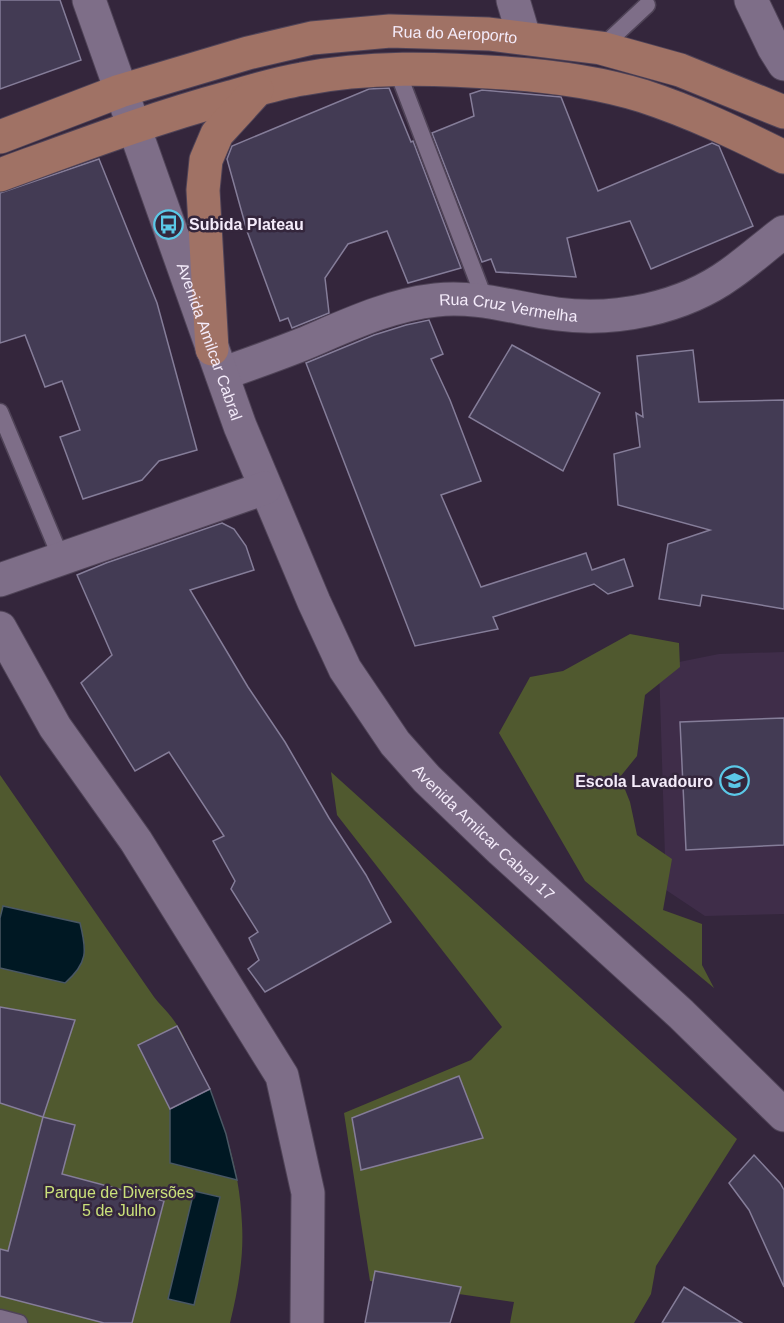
<svg xmlns="http://www.w3.org/2000/svg" width="784" height="1323" viewBox="0 0 784 1323" font-family="Helvetica,sans-serif">
	<style>
		.built { fill: #3f2d49 }
		.green { fill: #50592f }
		.water { fill: #001823; stroke: #495764; stroke-width: 1.5 }
		.building { fill: #433b54; stroke: #857d99; stroke-width: 1.5 }
		.lines { fill: none; stroke-linecap: round; stroke-linejoin: round }
		.service-casing { stroke: #4f4357; stroke-width: 19 }
		.minor-casing { stroke: #4f4357; stroke-width: 35 }
		.tertiary-casing { stroke: #4f4357; stroke-width: 35 }
		.primary-casing { stroke: #4f4357; stroke-width: 35 }
		.service { stroke: #7e6e88; stroke-width: 16 }
		.minor { stroke: #7e6e88; stroke-width: 33 }
		.tertiary { stroke: #7e6e88; stroke-width: 33 }
		.primary { stroke: #a07265; stroke-width: 33 }
		.labels { text-anchor: middle; dominant-baseline: central; stroke-width: 5; stroke-linejoin: round; paint-order: stroke }
		.street-label { font-size: 16px; fill: #f4ebfa; stroke: #34263c }
		.poi-label { font-size: 16px; font-weight: bold; fill: #f4ebfa; stroke: #34263c; text-anchor: start }
		.park-label { font-size: 16px; fill: #cae07a; stroke: #34263c }
	</style>
	<rect width="100%" height="100%" fill="#34263c"/>
	<!-- built -->
	<polygon class="built" points="784,652 784,914 705,916 666,890 659,666 719,654"/>
	<!-- green -->
	<g class="green">
		<polygon points="630,634 679,643 680,667 645,695 637,756 620,777 630,802 637,835 672,859 663,910 702,924 702,965 714,988 585,881 499,733 530,677 563,671"/>
		<polygon points="331,772 737,1139 656,1266 651,1294 634,1323 510,1323 514,1302 370,1281 344,1113 471,1060 502,1027 337,815"/>
		<path d="M0,775l154,222c7,9 17,18 23,28 7,10 11,22 17,33 26,51 46,107 48,166 2,33 -4,66 -12,99h-230z"/>
	</g>
	<!-- water -->
	<g class="water">
		<path d="M3,906l77,17c7,28 8,40 -15,60l-65,-15v-50z"/>
		<polygon points="210,1089 226,1134 237,1180 170,1163 170,1109"/>
		<polygon points="194,1191 220,1197 194,1305 168,1299"/>
	</g>
	<!-- building -->
	<g class="building">
		<polygon points="0,0 60,0 81,60 0,89"/>
		<polygon points="389,88 411,142 413,141 461,268 408,283 387,231 348,244 325,278 329,313 292,328 288,318 280,321 247,231 227,159 232,146 369,89"/>
		<polygon points="482,90 561,97 598,191 712,143 719,146 753,226 651,269 630,221 567,238 576,277 496,272 491,259 482,262 432,133 474,116 470,94"/>
		<polygon points="99,159 157,303 197,450 159,461 142,480 83,499 60,437 80,430 62,381 45,387 25,335 0,343 0,193"/>
		<polygon points="429,320 443,354 431,359 450,400 481,481 441,495 481,587 586,553 592,570 624,559 633,586 608,594 594,584 493,617 498,629 415,646 306,363 374,335 406,325"/>
		<polygon points="512,345 600,393 563,471 469,417"/>
		<polygon points="693,350 699,402 784,400 784,609 702,595 700,606 659,599 668,544 710,530 618,505 614,454 640,447 636,413 643,417 637,356"/>
		<polygon points="222,523 234,529 246,546 254,570 190,590 248,687 285,742 329,818 366,875 391,922 265,992 248,969 259,960 249,938 258,932 231,889 235,881 213,841 224,836 169,752 135,771 81,683 112,655 77,575 106,563"/>
		<polygon points="784,718 784,845 686,850 680,722"/>
		<polygon points="0,1007 75,1020 43,1117 0,1103"/>
		<polygon points="177,1026 210,1089 170,1109 138,1045"/>
		<polygon points="459,1076 483,1138 361,1170 352,1118"/>
		<polygon points="43,1117 75,1125 62,1174 164,1201 132,1323 104,1323 0,1296 0,1249 8,1251"/>
		<polygon points="754,1155 780,1183 784,1190 784,1287 749,1210 729,1183"/>
		<polygon points="375,1271 461,1287 450,1323 365,1323"/>
		<polygon points="684,1287 742,1323 662,1323"/>
	</g>
	<g class="lines">
		<defs>
			<g id="service">
				<polyline points="601,48 647,5"/>
				<polyline points="397,70 486,303"/>
				<polyline points="0,412 61,558"/>
				<polyline points="0,1318 19,1323"/>
			</g>
			<g id="minor">
				<polyline points="513,0 524,37"/>
				<polyline points="751,0 774,48 784,64"/>
				<path id="s1" d="M222,374c27,-10 54,-19 81,-30 43,-18 86,-39 133,-44 40,-5 82,9 121,14 58,8 126,-6 173,-40 19,-13 36,-29 54,-42"/>
			</g>
			<g id="tertiary">
				<path id="s2" d="M89,0l151,426 74,176 31,67 50,74 32,36 74,71 180,164 103,101"/>
				<polyline points="0,580 265,488"/>
				<polyline points="0,628 55,727 136,841 282,1076 308,1193 307,1323"/>
			</g>
			<g id="primary">
				<path id="s3" d="M0,137l120,-46 128,-38 64,-15 78,-7 99,3 112,14 79,22 104,42"/>
				<path d="M0,175c77,-28 153,-57 231,-78 24,-7 47,-14 71,-18 66,-13 135,-11 203,-6 46,3 93,9 138,23 49,16 95,38 141,61"/>
				<polyline points="212,349 203,190 206,160 217,134 257,90"/>
			</g>
		</defs>
		<!-- service casing -->
		<use href="#service" class="service-casing"/>
		<!-- minor casing -->
		<use href="#minor" class="minor-casing"/>
		<!-- tertiary casing -->
		<use href="#tertiary" class="tertiary-casing"/>
		<!-- primary casing -->
		<use href="#primary" class="primary-casing"/>
		<!-- service -->
		<use href="#service" class="service"/>
		<!-- minor -->
		<use href="#minor" class="minor"/>
		<!-- tertiary -->
		<use href="#tertiary" class="tertiary"/>
		<!-- primary -->
		<use href="#primary" class="primary"/>
	</g>
	<!-- icons -->
	<defs>
		<symbol id="bus-ring" viewBox="-11 -11 22 22"><circle r="9.5" fill="#34263c" stroke="#5bc8e7" stroke-width="1.5"/><path d="M-5-6H5V4H4V6H2V4H-2V6H-4V4H-5ZM-3.5-4V0h7V-4ZM-3.5 1.2v1.5H-2V1.2ZM2 1.2v1.5H3.5V1.2Z" fill="#5bc8e7"/></symbol>
		<symbol id="school-ring" viewBox="-11 -11 22 22"><circle r="9.5" fill="#34263c" stroke="#5bc8e7" stroke-width="1.5"/><path d="M0-5L7-2L0 1L-7-2ZM-4 1L0 2.5L4 1V4Q0 6-4 4Z" fill="#5bc8e7"/></symbol>
	</defs>
	<g fill-rule="evenodd">
		<use href="#bus-ring" x="152" y="208" width="33" height="33"/>
		<use href="#school-ring" x="718" y="764" width="33" height="33"/>
	</g>
	<g class="labels">
		<!-- street labels -->
		<g class="street-label">
			<text stroke="none"><textPath href="#s3" startOffset="471">Rua do Aeroporto</textPath></text>
			<text stroke="none"><textPath href="#s1" startOffset="300">Rua Cruz Vermelha</textPath></text>
			<text stroke="none"><textPath href="#s2" startOffset="362">Avenida Amilcar Cabral</textPath></text>
			<text stroke="none"><textPath href="#s2" startOffset="932">Avenida Amilcar Cabral 17</textPath></text>
		</g>
		<!-- poi labels -->
		<g class="poi-label">
			<text x="189" y="224">Subida Plateau</text>
			<text x="713" y="781" text-anchor="end">Escola Lavadouro</text>
		</g>
		<!-- park labels -->
		<g class="park-label">
			<text x="119" y="1192">Parque de Diversões<tspan x="119" dy="18">5 de Julho</tspan></text>
		</g>
	</g>
</svg>
